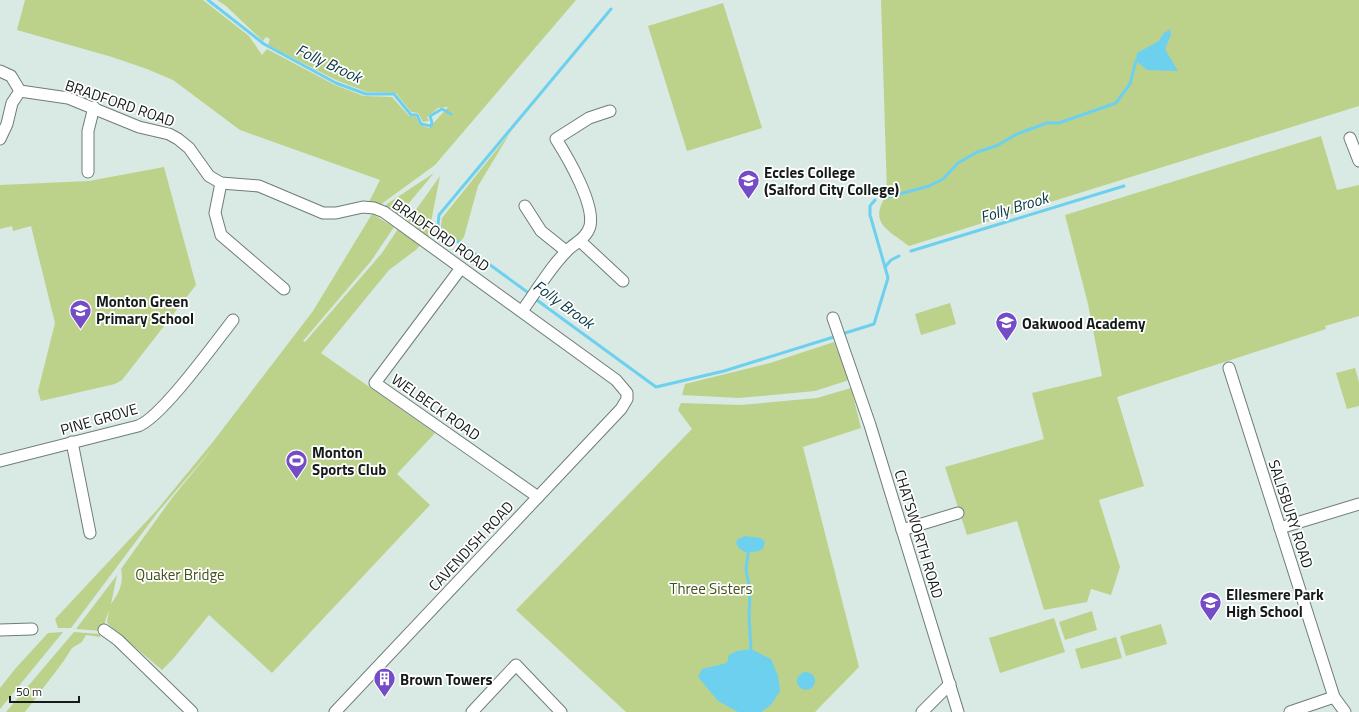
<svg xmlns="http://www.w3.org/2000/svg" width="1359" height="712" viewBox="0 0 1359 712" font-family="'Titillium Web',sans-serif">
	<style>
		.green { fill: #bcd28b }
		.water { fill: #6dd0ef }
		.lines { fill: none; stroke-linecap: round; stroke-linejoin: round }
		.stream { stroke: #6dd0ef; stroke-width: 3 }
		.street-casing { stroke: #6f7d78; stroke-width: 13 }
		.street { stroke: #fff; stroke-width: 11 }
		.labels { text-anchor: middle; dominant-baseline: central; stroke-width: 3.5; stroke-linejoin: round; paint-order: stroke }
		.street-label { font-size: 15px; fill: #151b19; stroke: #fff }
		.poi-label { font-size: 15px; font-weight: bold; fill: #151b19; stroke: #fff; text-anchor: start }
		.park-label { font-size: 15px; fill: #43511b; stroke: #fff }
		.water-label { font-size: 16px; font-style: italic; fill: #083744; stroke: #fff }
	</style>
	<rect width="100%" height="100%" fill="#d9e9e3"/>
	<!-- green -->
	<g class="green">
		<polygon points="25,0 203,0 249,36 262,55 267,49 335,85 364,96 392,97 409,116 416,117 420,125 429,128 448,107 438,108 427,117 429,121 423,122 418,113 411,112 396,93 367,92 336,80 268,45 270,39 266,37 263,41 226,6 217,0 576,0 435,165 380,205 369,202 380,180 240,130 173,80 147,69 112,57 17,30"/>
		<path d="M881,0h478v106l-450,140c-22,-17 -41,-23 -22,-52z"/>
		<polygon points="723,3 762,128 687,151 648,26"/>
		<polygon points="510,133 478,186 464,237 460,242 443,230 441,226 442,218"/>
		<polygon points="1321,136 1337,190 1359,185 1359,316 1325,326 1326,329 1117,397 1144,486 1099,500 1120,567 1111,595 1091,589 1087,602 1044,610 1017,521 967,535 945,467 1044,439 1032,393 1102,376 1088,304 1065,215"/>
		<polygon points="164,167 196,285 122,380 115,384 41,401 38,391 55,323 31,226 13,231 12,226 0,229 0,185 89,181"/>
		<polygon points="434,173 399,215 385,207 387,204"/>
		<polygon points="440,176 428,237 408,221"/>
		<path d="M372,214l22,13 -23,34 -68,80 2,1 77,-89 16,-24 22,16 -3,4 -28,21 -68,83 114,80 -38,41 33,31 -158,168 -63,-58 -36,44 -11,11 -52,-44 -3,-4 2,-12 -7,21 -26,-2 41,-54 -6,29c8,-11 13,-21 10,-35l51,-71 45,-55 -59,69 -87,116h-13l-3,-9 102,-109 55,-67 101,-132z"/>
		<polygon points="950,303 956,324 921,335 915,314"/>
		<polygon points="834,342 849,380 815,391 739,398 682,395 685,384 770,363"/>
		<polygon points="1355,368 1359,382 1359,406 1347,409 1336,373"/>
		<polygon points="851,388 861,428 803,447 859,667 815,712 626,712 516,610 692,429 678,410 681,403 741,405 817,398"/>
		<polygon points="1092,611 1097,630 1065,640 1059,622"/>
		<polygon points="1054,618 1065,652 1000,673 989,638"/>
		<polygon points="1161,624 1167,644 1126,656 1120,636"/>
		<polygon points="63,632 0,709 0,688 15,669 48,633"/>
		<polygon points="74,632 100,634 100,637 86,635 82,642 72,648 63,662 25,712 6,712"/>
		<polygon points="1116,637 1122,658 1081,669 1075,649"/>
	</g>
	<!-- water -->
	<g class="water">
		<polygon points="1170,29 1171,35 1165,49 1178,71 1147,70 1136,61 1137,53 1159,41 1163,34"/>
		<path d="M745,536l16,2 4,4 -2,7c-10,5 -22,6 -27,-6l2,-4z"/>
		<polygon points="751,649 771,659 778,676 780,691 771,705 761,712 738,712 718,701 698,677 702,669 727,663 729,655 737,651"/>
		<circle cx="806" cy="681" r="9"/>
	</g>
	<g class="lines">
		<!-- stream -->
		<g class="stream">
			<polyline points="208,0 264,44 336,83 366,94 394,94 411,115 417,115 421,124 431,126 432,123 430,116 442,109 451,114"/>
			<polyline points="889,197 929,186 943,179 958,163 977,152 996,146 1017,134 1047,123 1059,123 1116,103 1130,84 1136,61"/>
			<polyline points="875,200 870,206 870,215 885,267"/>
			<polyline points="911,251 1124,186"/>
			<polyline points="530,294 442,230 438,226 439,215 611,9"/>
			<polyline points="534,298 656,387 724,371 837,336"/>
			<polyline points="842,334 874,324 888,278 885,267 891,260 899,256"/>
			<polyline points="748,553 746,570 750,590 749,616 751,649"/>
		</g>
		<defs>
			<g id="street">
				<polyline points="0,71 11,76 20,91 68,98 139,127 169,134 178,139 189,148 209,176 221,183 259,186 323,213 336,213 363,207 374,208 384,212 616,380 627,393 627,399 621,409 335,712"/>
				<polyline points="1350,138 1359,161"/>
				<polyline points="0,139 7,124 12,103 20,91"/>
				<polyline points="88,172 88,131 94,107"/>
				<polyline points="221,183 215,213 221,235 284,289"/>
				<polyline points="525,206 541,231 566,251"/>
				<polyline points="580,241 623,281"/>
				<polyline points="461,268 375,383 538,497"/>
				<path d="M522,311c15,-20 29,-46 48,-63 7,-6 17,-11 20,-22 5,-22 -22,-68 -34,-87l33,-21 21,-7"/>
				<polyline points="833,318 870,425 958,712"/>
				<polyline points="1229,368 1334,697 1345,712"/>
				<polyline points="72,442 90,533"/>
				<path d="M0,461l138,-35c23,-8 77,-83 95,-106"/>
				<polyline points="1280,528 1359,504"/>
				<polyline points="902,530 958,513"/>
				<polyline points="0,630 32,629"/>
				<polyline points="104,630 118,640 192,712"/>
				<polyline points="472,712 516,665 561,712"/>
				<polyline points="922,712 950,684"/>
				<polyline points="1290,712 1334,697"/>
			</g>
		</defs>
		<!-- street casing -->
		<use href="#street" class="street-casing"/>
		<!-- street -->
		<use href="#street" class="street"/>
	</g>
	<!-- icons -->
	<defs>
		<symbol id="university-pin" viewBox="-11 -11 22 30"><path d="M0 17L-7.5 6A9.5 9.5 0 1 1 7.5 6Z" fill="#744cc5" stroke="#fff"/><path d="M0-5L7-2L0 1L-7-2ZM-4 1L0 2.5L4 1V4Q0 6-4 4Z" fill="#fff"/></symbol>
		<symbol id="school-pin" viewBox="-11 -11 22 30"><path d="M0 17L-7.5 6A9.5 9.5 0 1 1 7.5 6Z" fill="#744cc5" stroke="#fff"/><path d="M0-5L7-2L0 1L-7-2ZM-4 1L0 2.5L4 1V4Q0 6-4 4Z" fill="#fff"/></symbol>
		<symbol id="stadium-pin" viewBox="-11 -11 22 30"><path d="M0 17L-7.5 6A9.5 9.5 0 1 1 7.5 6Z" fill="#744cc5" stroke="#fff"/><path d="M0-5a6.5 5 0 1 0 0 10a6.5 5 0 1 0 0-10ZM-3.5-1.8h7v3.6h-7Z" fill="#fff"/></symbol>
		<symbol id="building-pin" viewBox="-11 -11 22 30"><path d="M0 17L-7.5 6A9.5 9.5 0 1 1 7.5 6Z" fill="#744cc5" stroke="#fff"/><path d="M-4-6H4V6H1V3H-1V6H-4ZM-2.5-4.3h1.7v1.8h-1.7ZM.8-4.3h1.7v1.8H.8ZM-2.5-1h1.7V.8h-1.7ZM.8-1h1.7V.8H.8Z" fill="#fff"/></symbol>
	</defs>
	<g fill-rule="evenodd">
		<use href="#university-pin" x="736" y="168" width="25" height="34"/>
		<use href="#school-pin" x="68" y="298" width="25" height="34"/>
		<use href="#school-pin" x="994" y="310" width="25" height="34"/>
		<use href="#stadium-pin" x="284" y="448" width="25" height="34"/>
		<use href="#school-pin" x="1198" y="590" width="25" height="34"/>
		<use href="#building-pin" x="372" y="666" width="25" height="34"/>
	</g>
	<g class="labels">
		<!-- street labels -->
		<g class="street-label">
			<text transform="translate(120 103) rotate(19)">BRADFORD ROAD</text>
			<text transform="translate(441 235) rotate(35)">BRADFORD ROAD</text>
			<text transform="translate(436 407) rotate(35)">WELBECK ROAD</text>
			<text transform="translate(99 419) rotate(-16)">PINE GROVE</text>
			<text transform="translate(1291 514) rotate(72)">SALISBURY ROAD</text>
			<text transform="translate(919 534) rotate(73)">CHATSWORTH ROAD</text>
			<text transform="translate(471 546) rotate(-47)">CAVENDISH ROAD</text>
		</g>
		<!-- poi labels -->
		<g class="poi-label">
			<text x="764" y="172">Eccles College<tspan x="764" dy="17">(Salford City College)</tspan></text>
			<text x="96" y="301">Monton Green<tspan x="96" dy="17">Primary School</tspan></text>
			<text x="1022" y="323">Oakwood Academy</text>
			<text x="312" y="452">Monton<tspan x="312" dy="17">Sports Club</tspan></text>
			<text x="1226" y="594">Ellesmere Park<tspan x="1226" dy="17">High School</tspan></text>
			<text x="400" y="679">Brown Towers</text>
		</g>
		<!-- park labels -->
		<g class="park-label">
			<text x="180" y="574">Quaker Bridge</text>
			<text x="711" y="588">Three Sisters</text>
		</g>
		<!-- water labels -->
		<g class="water-label">
			<text transform="translate(329 63) rotate(25)">Folly Brook</text>
			<text transform="translate(1014 207) rotate(-17)">Folly Brook</text>
			<text transform="translate(564 304) rotate(36)">Folly Brook</text>
		</g>
	</g>
	<!-- scale -->
	<path d="M10 696v6h69v-6" fill="none" stroke="#151b19" stroke-width="2"/>
	<text x="16" y="696" font-size="12" fill="#151b19" stroke="#ffffff" stroke-width="3" paint-order="stroke">50 m</text>
</svg>
